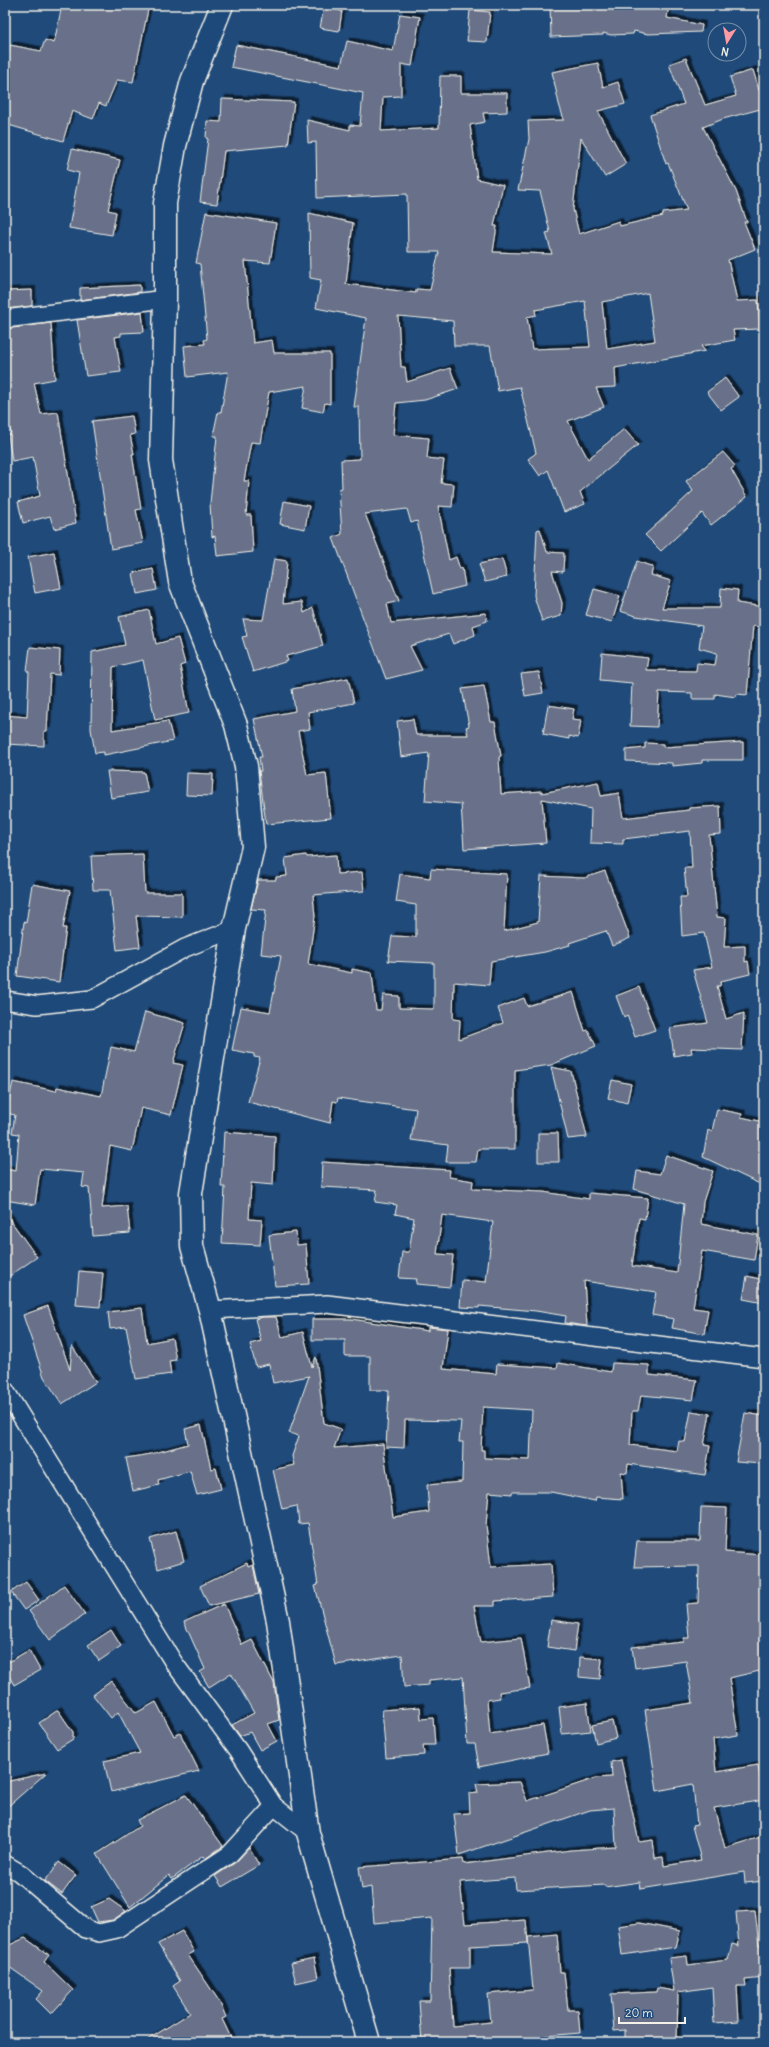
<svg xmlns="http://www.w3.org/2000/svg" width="769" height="2047" viewBox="0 0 769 2047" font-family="Delius,sans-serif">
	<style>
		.building { fill: #687189; stroke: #f4f1e8; fill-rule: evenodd; filter: url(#shadow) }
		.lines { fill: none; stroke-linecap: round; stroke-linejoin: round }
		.street-casing { stroke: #f4f1e8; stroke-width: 20 }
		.secondary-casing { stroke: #f4f1e8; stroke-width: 25 }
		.street { stroke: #1f4a7a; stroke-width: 17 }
		.secondary { stroke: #1f4a7a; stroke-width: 22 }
	</style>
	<defs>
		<filter id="shadow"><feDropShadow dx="3.5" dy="-3.5" stdDeviation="0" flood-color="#0009"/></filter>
	</defs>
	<rect width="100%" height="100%" fill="#1f4a7a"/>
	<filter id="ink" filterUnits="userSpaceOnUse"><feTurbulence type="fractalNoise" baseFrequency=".025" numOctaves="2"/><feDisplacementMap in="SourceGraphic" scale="8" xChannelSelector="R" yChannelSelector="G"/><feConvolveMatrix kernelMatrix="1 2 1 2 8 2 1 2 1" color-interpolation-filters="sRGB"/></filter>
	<g filter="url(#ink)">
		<!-- building -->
		<g class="building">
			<polygon points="62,5 149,5 133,82 117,80 106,106 99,103 93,119 72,111 63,141 5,124 5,70 10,45 41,51 45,40 54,43"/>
			<polygon points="550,5 669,5 667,18 702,25 701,32 648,34 634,31 633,34 611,35 603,33 603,35 551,37"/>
			<polygon points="324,7 342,11 339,31 320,28"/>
			<polygon points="470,10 490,12 487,42 467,41"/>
			<path d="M400,14l20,3 -8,49 -11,-2v32l-18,1 -2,34 58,-3 1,-52h21v17h46v19l-24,1 2,9 -15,3 7,54 26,6 -9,41h3l-4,26 59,2 -6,-21 4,-1 -10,-41 -22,-1 11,-51 -1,-18 36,-1 -5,-16 -7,-32 46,-9 5,24 15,-5 7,22 -27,7 28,53 -21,13 -24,-39 -8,71 6,25 40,-13 1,5 43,-10v-3l24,-3 -19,-47 -2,1 -16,-49 34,-11 -15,-40 17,-6 19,47 31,-9 -6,-19 23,-7 6,20 5,-1v19l-41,11 -20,8 33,64 11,31h-3l11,27 -27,11 9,41 21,-1 2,29 -27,1 2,10 -34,6 4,5 -90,17 1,19 -20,1 8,19 -36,14 20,38 36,-30 14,16 -58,47 5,12 -21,8 -16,-42 -8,6 -12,-17 8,-6 -16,-66 -22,4 -8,-45h-36l-1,-25 -55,-5 3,51h4l2,15 43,-14 8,21 -33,11 -29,3 -3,32 36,3 -2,20 17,2 -3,23 13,1 -2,23 -14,-1 11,54 7,-3 4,12 2,-1 3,18 -32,8 -16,-73 -6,2 -4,-14 -42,5 34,87 -12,3 4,19 95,-10 1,8 -14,5 2,9 -22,9 -4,-10 -39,12 12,24 -36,9 -53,-141 9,-4 -3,-45 3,-1 -1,-28 19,-1 -1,-52h-5l12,-89 -50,-10 5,-28 -11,-2 -1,-65 44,10 -7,61 70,9v-4l14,1 9,-38h-31l-1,-58 -90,4 -1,-56 -8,1 -1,-23 43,10v-5l10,1 3,-33 -132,-26 5,-22 105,21 6,-25 46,10zM648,293l7,48 -48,8 -5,-47zM585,301l5,46 -58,2 -5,-32 9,-2 -1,-5z"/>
			<polygon points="222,99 294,102 288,145 224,151 217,204 200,202 208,139 206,138 207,121 221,122"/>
			<polygon points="72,149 120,160 108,210 116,212 112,235 69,228 79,173 67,170"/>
			<polygon points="206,212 276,223 270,263 245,261 253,343 272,340 274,353 330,353 330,404 325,403 323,412 302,408 306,386 269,392 260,443 251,442 244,481 249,481 246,515 251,515 253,552 217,556 215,536 212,537 210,503 217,436 213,436 218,412 221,412 228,372 187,377 184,346 205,344 204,340 207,339 200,264 196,263"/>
			<polygon points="140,285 140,292 80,300 80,288"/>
			<polygon points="32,290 32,306 5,309 5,291"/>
			<polygon points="142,312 144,332 121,333 121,336 115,337 121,372 86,376 77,320"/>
			<polygon points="51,323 55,379 34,383 41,414 58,412 76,523 54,529 50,516 23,523 18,502 40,496 33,457 12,461 8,435 11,434 5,403 5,329"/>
			<polygon points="725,378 739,397 721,410 707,392"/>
			<polygon points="132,416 135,434 130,435 134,454 132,454 141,509 136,510 143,543 111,549 92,421"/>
			<polygon points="723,452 735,466 731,469 747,497 711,525 702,513 661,551 645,535 693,491 686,481"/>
			<polygon points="284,501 309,506 305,529 280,524"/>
			<polygon points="540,529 547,552 564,553 563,572 552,571 562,603 561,616 542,621 534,596 537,530"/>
			<polygon points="54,552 61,588 35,593 28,557"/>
			<polygon points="274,559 287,561 283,604 302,602 304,613 313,608 323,646 286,656 288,661 253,672 242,637 247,636 243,619 263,620"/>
			<polygon points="502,559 507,577 485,582 479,564"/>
			<polygon points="637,561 653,567 651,575 671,581 662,608 720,608 721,588 738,590 737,603 764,607 760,627 753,626 747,695 737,694 736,697 715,694 715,699 692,699 692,693 659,692 657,727 630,726 632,683 600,680 602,653 648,658 646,670 696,671 697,663 715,665 717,653 699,648 702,626 636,616 620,611"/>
			<polygon points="153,569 157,590 137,594 133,573"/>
			<polygon points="594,589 620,596 612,622 586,615"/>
			<polygon points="149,610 156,644 178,638 185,664 180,666 189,713 155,720 143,660 113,667 112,730 168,721 173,741 104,755 104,752 95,753 91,729 92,652 125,645 119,617"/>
			<polygon points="30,647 60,650 59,675 50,674 47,731 44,731 44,746 5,744 5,715 27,717 29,672 27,671"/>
			<polygon points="539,672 543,693 525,696 521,674"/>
			<polygon points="348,678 354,703 308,712 310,729 298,731 307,775 326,773 331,818 266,824 259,771 261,771 259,757 262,757 254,719 295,711 292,689"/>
			<polygon points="484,686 491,722 495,722 501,756 499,757 501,794 542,791 542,793 598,782 601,796 619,793 623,818 689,810 689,808 720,806 721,834 709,835 717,917 726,918 724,947 745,946 745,962 748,961 750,974 721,981 720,986 717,986 726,1019 744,1013 742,1050 691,1048 692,1053 674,1056 670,1028 708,1023 693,970 712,967 704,933 682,936 680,897 687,897 684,868 692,868 690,831 623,839 623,844 590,843 591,809 542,799 546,843 464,849 461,804 425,801 429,753 401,757 397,721 413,719 416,735 468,735 466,727 469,726 462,689"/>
			<polygon points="548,705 574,709 572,719 581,720 578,738 569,736 569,739 543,734"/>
			<polygon points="743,742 743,760 702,760 702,763 672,766 672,763 626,761 626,750 645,748 645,743 663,744 663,747"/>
			<polygon points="107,771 144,772 148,792 111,798"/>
			<polygon points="187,773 213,774 212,796 186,795"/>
			<polygon points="143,854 145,893 182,893 182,917 136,916 140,947 117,950 110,890 93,890 91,856"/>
			<polygon points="306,855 307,857 336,855 337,874 362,872 364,891 313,895 315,916 308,964 352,973 352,969 372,973 376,1010 381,1010 383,995 399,996 399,1008 434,1009 434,963 388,961 392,936 416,937 416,905 396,902 400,874 430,878 431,869 507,874 504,931 538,922 541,876 584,878 605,871 630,938 612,946 606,931 569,943 570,945 545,952 491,961 489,985 454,982 453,1019 460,1020 459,1039 503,1023 498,1008 524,998 527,1006 573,992 585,1031 588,1030 596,1046 551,1065 515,1070 515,1149 478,1149 476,1162 446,1162 448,1145 411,1140 416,1109 338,1098 337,1102 333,1101 330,1123 248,1102 260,1058 254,1057 254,1054 232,1050 241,1007 270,1012 281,956 261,954 266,910 251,909 258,880 276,880 276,877 287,876 285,858"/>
			<polygon points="32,884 70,891 63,928 66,928 59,982 17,976 24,922 26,923"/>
			<polygon points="639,987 655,1030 635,1037 627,1015 624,1017 616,996"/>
			<polygon points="145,1012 185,1023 173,1063 183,1065 171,1115 141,1108 132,1151 110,1146 102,1208 127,1206 130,1233 93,1236 89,1188 82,1187 84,1173 40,1169 35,1205 5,1200 5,1169 16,1171 19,1134 12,1133 15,1115 6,1113 13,1082 56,1091 57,1087 101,1096 111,1047 134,1052"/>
			<polygon points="551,1067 571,1071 587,1137 568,1139"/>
			<polygon points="612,1080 631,1084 627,1103 608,1098"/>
			<polygon points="717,1109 742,1114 741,1117 764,1122 764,1186 703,1157 708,1130 712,1131"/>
			<polygon points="224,1132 275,1136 273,1185 251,1183 249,1219 262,1220 260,1245 222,1243 225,1187 221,1187"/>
			<polygon points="538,1133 558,1133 559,1162 538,1162"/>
			<polygon points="666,1155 713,1171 703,1202 701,1224 758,1235 754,1260 702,1251 693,1308 708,1310 704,1334 672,1328 674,1319 652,1315 656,1292 584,1281 587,1326 565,1323 566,1316 536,1311 479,1306 479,1308 460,1307 462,1280 486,1282 493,1222 442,1215 437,1254 453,1255 450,1287 416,1284 417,1279 399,1278 402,1252 409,1252 414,1218 395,1214 397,1205 375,1202 377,1190 321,1187 322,1162 450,1170 449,1177 473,1181 472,1189 543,1192 589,1199 589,1193 648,1198 645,1219 639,1218 632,1266 677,1273 684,1204 634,1189 637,1171 660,1174"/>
			<polygon points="5,1213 37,1257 5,1279"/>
			<polygon points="296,1232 297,1245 306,1244 309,1284 275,1286 269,1235"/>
			<polygon points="79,1271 103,1273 100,1307 76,1305"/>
			<polygon points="747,1276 764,1280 764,1303 743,1299"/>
			<polygon points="48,1306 70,1370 72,1346 96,1382 62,1404 44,1377 23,1315"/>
			<polygon points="142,1308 147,1343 172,1338 176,1360 169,1361 171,1374 136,1379 126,1327 110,1329 108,1312"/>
			<path d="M263,1317h13l6,20 21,-5 9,35 4,-10 8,66 17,6 -7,19 49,-4 10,73 36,-5 -2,-27 35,-3 1,-40h-4l2,-21 -56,-1 -1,28 -18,-1 3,-57h-19v-34h-25v-16h-33v-21h39l77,12v-4l20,2 -5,40 53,5 1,-10 60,4 1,-5 53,9 1,-9 37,2v10l48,5 -4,20 -52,-5 -3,16h-6l-2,34 47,6 2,-10 6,1 6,-31 19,3 -6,31 6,1 -5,29 -77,-11 -1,9 -6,-1 2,27 -27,-2 -1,4 -44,-9h-39v2l-23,-2 -3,33 5,42 60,-3 2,33 -58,4v5h-21l7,36 40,-4 9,50 -31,4 1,6 -13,2 3,34 53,-9 5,28 -69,14 -4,-23h-8l-4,-67 -34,3v5l-25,2 -2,-32 -66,10 -21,-79 3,-1 -10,-62 -9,1 -2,-18 -15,3 -9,-39 21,-5 -2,-9 7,-20 -10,-3 20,-57 -36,7 -4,-19 -13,3 -6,-23 11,-3 -6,-22zM483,1407l49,3 -2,50 -46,-2v-8h-3z"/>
			<polygon points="745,1413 764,1416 762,1464 736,1462"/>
			<polygon points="201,1425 211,1469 216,1468 221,1489 197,1495 190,1471 158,1480 159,1485 133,1491 126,1458 151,1454 188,1444 185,1429"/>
			<polygon points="701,1507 727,1508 725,1552 762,1555 760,1592 764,1592 764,1670 729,1678 738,1735 713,1739 716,1772 758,1765 764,1800 714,1808 725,1848 764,1836 764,1881 745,1883 744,1872 641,1889 640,1882 605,1887 605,1885 516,1890 515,1878 460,1882 465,1924 526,1920 528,1943 470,1946 470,1968 449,1968 453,2026 491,2022 488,1994 533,1990 528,1937 557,1934 560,1972 564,1972 568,2010 578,2010 580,2033 545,2036 546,2042 422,2042 419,2001 430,2001 432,1918 374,1923 371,1887 362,1889 359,1867 463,1859 464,1864 571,1850 616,1847 614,1808 590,1810 459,1855 454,1814 470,1813 469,1794 478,1793 476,1784 520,1782 527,1801 596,1778 612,1777 611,1762 621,1760 639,1842 653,1840 655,1858 663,1857 664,1866 701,1860 692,1826 697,1825 693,1784 657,1791 645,1710 693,1703 686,1661 635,1668 632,1647 684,1642 684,1638 689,1638 686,1604 698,1603 699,1566 634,1567 637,1541 700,1541"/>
			<polygon points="176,1531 184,1561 158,1569 150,1539"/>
			<polygon points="247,1563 248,1567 253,1565 259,1594 209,1606 200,1586"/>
			<polygon points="26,1582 39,1600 24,1610 11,1592"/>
			<polygon points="64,1585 85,1614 50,1640 29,1611"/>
			<polygon points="224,1604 242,1645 252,1640 274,1683 279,1720 268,1724 277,1741 260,1750 250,1732 240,1736 232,1725 254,1713 231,1673 209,1687 200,1672 205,1669 184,1622"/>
			<polygon points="551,1620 578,1624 574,1651 547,1647"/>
			<polygon points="111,1630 121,1646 99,1661 88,1645"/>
			<polygon points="29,1650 40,1670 14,1685 5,1669 5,1664"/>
			<polygon points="580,1657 602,1659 600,1679 579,1677"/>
			<polygon points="111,1681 136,1713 156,1702 174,1736 180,1733 199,1771 111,1792 104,1761 140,1753 118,1712 111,1718 93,1695"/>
			<polygon points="587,1703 591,1731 562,1734 559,1707"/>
			<polygon points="420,1707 421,1719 433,1718 435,1745 423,1745 424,1755 386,1758 382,1710"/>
			<polygon points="58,1710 73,1732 73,1739 57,1749 39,1723"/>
			<polygon points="612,1721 616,1738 596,1743 592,1725"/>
			<polygon points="46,1773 5,1809 5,1782"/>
			<polygon points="186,1795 223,1846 205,1859 203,1856 172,1879 169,1875 130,1907 97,1854 140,1826 137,1820"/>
			<polygon points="249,1848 259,1865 222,1887 215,1876 236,1862"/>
			<polygon points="59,1862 76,1875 62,1894 45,1881"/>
			<polygon points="109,1899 126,1911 113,1920 98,1922 91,1907"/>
			<polygon points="755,1911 759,1945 764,1945 764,1978 745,1980 746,1986 737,1986 739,2021 714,2023 712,1987 678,1992 677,2042 625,2042 625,2030 614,2031 611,1994 656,1992 657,1988 674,1991 669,1958 687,1956 688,1965 728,1960 732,1944 739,1946 736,1912"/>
			<polygon points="639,1923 680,1931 676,1947 622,1955 618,1926"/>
			<polygon points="182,1931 194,1952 188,1955 219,2001 226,2017 222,2019 233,2042 144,2042 190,2013 173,1986 180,1981 158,1944"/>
			<polygon points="25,1938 49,1955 44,1962 73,1990 51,2014 36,1999 43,1991 5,1964 5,1947"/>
			<polygon points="314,1958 318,1978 296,1983 291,1963"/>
		</g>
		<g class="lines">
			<defs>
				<g id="street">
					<polyline points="5,319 165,299"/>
					<polyline points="5,1000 37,1005 92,999 185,948 234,929"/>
					<polyline points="210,1310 327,1304 764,1358"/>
					<polyline points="5,1390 174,1663 238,1750 274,1806 308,1833"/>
					<polyline points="5,1864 20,1873 86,1929 99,1933 117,1929 230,1854 274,1806"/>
				</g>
				<polyline id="secondary" points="222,5 192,81 175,146 165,203 165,299 161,460 180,582 236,725 246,766 253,847 234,929 191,1193 192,1246 210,1310 278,1621 308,1833 369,2042"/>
			</defs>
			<!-- street casing -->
			<use href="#street" class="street-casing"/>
			<!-- secondary casing -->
			<use href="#secondary" class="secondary-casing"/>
			<!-- street -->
			<use href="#street" class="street"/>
			<!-- secondary -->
			<use href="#secondary" class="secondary"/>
		</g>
	</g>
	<!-- margin -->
	<rect width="769" height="2047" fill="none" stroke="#1f4a7a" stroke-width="20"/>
	<rect x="10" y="10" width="749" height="2027" fill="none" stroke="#f4f1e8" stroke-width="1.5" filter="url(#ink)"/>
	<!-- north arrow -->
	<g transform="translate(727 42) rotate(191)"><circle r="19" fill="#1f4a7a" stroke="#748da6"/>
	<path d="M0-3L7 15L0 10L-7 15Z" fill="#ff9aa2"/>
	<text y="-6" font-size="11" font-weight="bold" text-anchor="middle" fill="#f4f1e8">N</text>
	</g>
	<!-- scale -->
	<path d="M619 2017v6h66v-6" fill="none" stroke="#f4f1e8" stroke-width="2"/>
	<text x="625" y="2017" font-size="12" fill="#f4f1e8" stroke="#1f4a7a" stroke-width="3" paint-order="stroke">20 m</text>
</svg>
